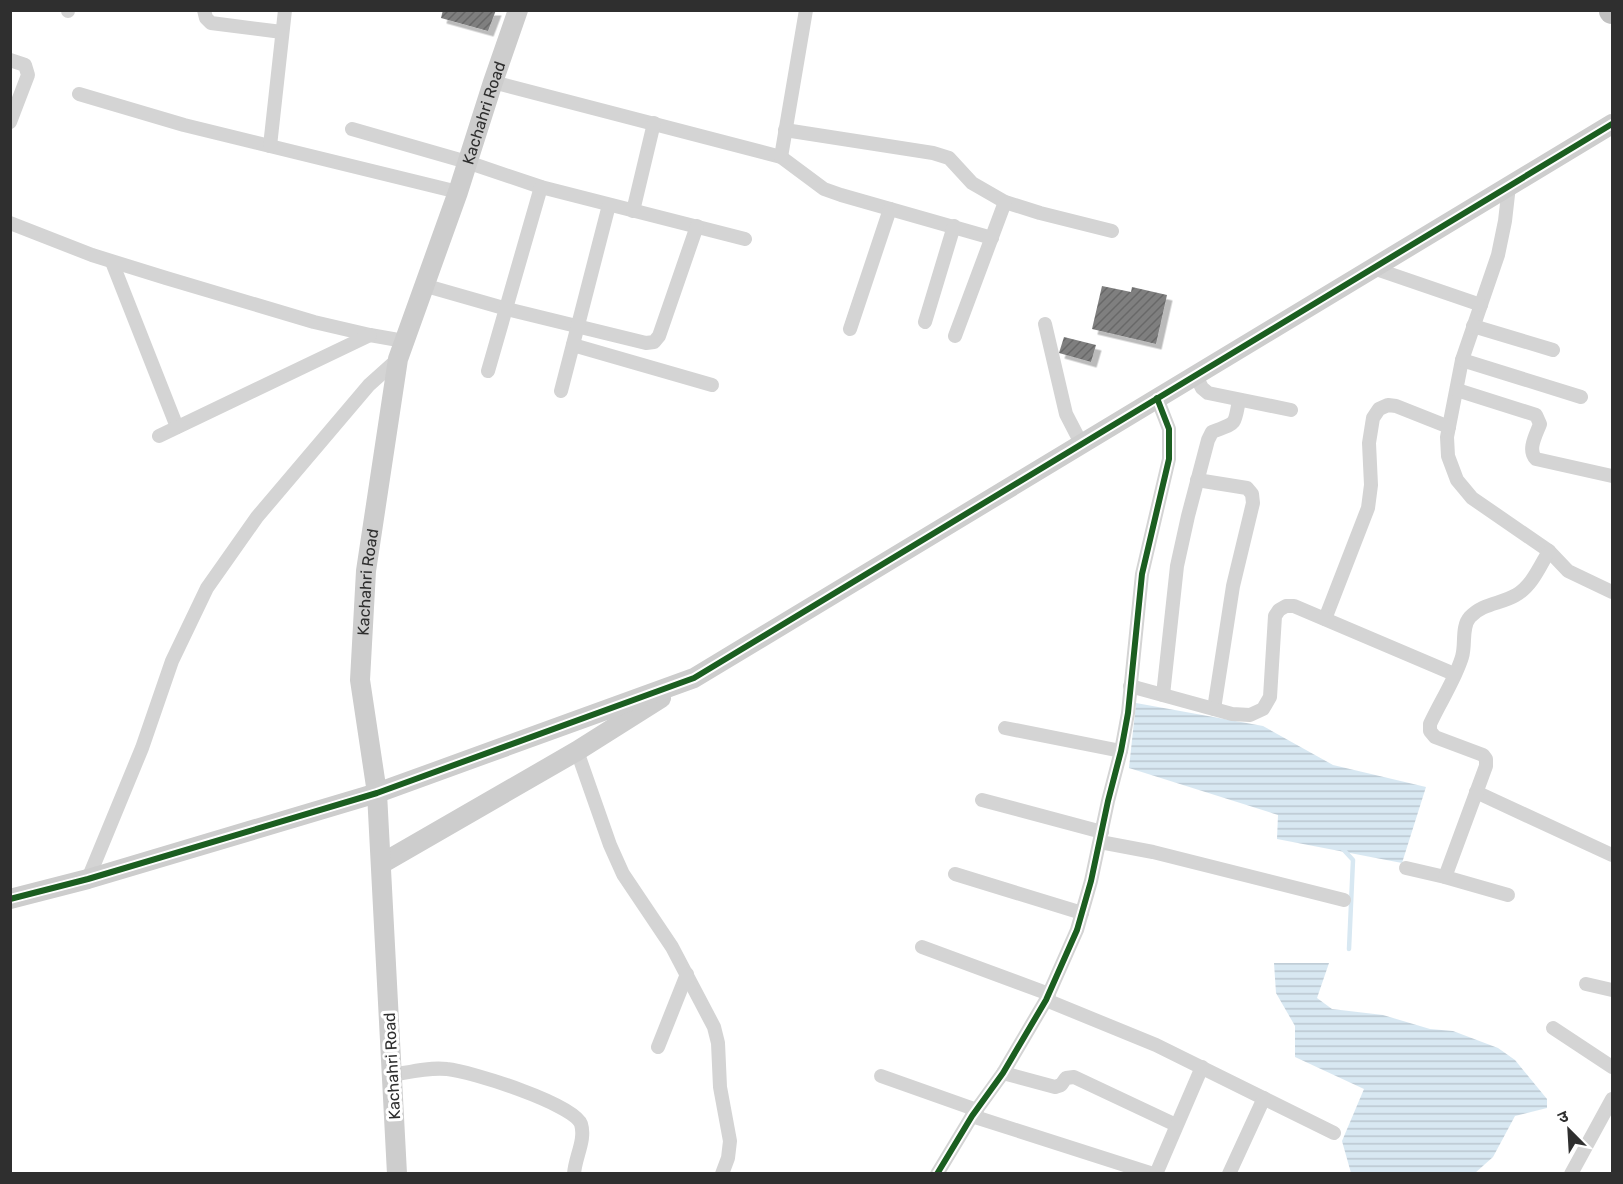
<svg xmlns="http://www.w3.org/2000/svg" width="1623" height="1184" viewBox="0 0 1623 1184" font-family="Rubik,'Noto Sans Devanagari',sans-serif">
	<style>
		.water { fill: url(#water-rules) }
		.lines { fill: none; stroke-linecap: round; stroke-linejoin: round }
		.stream { stroke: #d8e8f2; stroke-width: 4.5 }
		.building { fill: url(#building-hatch); filter: url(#shadow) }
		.street { stroke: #d4d4d4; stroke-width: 14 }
		.secondary { stroke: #cdcdcd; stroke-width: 20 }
		.highway { stroke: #c1c1c1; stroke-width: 26 }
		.cycleway-casing { stroke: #fff; stroke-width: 10 }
		.cycleway { stroke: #1b5e20; stroke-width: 6 }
		.labels { text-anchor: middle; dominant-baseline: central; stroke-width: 6; stroke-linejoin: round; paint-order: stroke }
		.street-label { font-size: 16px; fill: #2f2f2f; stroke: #fff }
	</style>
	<defs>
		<pattern id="water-rules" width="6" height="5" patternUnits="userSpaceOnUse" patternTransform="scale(1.5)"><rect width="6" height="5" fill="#d8e8f2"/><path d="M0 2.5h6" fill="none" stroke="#bac7d0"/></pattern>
		<pattern id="building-hatch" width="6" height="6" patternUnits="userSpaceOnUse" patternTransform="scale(1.5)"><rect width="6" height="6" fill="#7f7f7f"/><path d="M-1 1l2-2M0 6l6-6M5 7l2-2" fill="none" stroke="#686868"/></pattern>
		<filter id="shadow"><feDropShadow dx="5.5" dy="5.5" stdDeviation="0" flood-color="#0004"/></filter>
	</defs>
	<rect width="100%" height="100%" fill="#fff"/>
	<!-- water -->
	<g class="water">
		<polygon points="1136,703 1263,726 1333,765 1426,787 1402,863 1277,839 1278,815 1129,768"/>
		<polygon points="1274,963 1329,963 1317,998 1332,1009 1383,1015 1430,1029 1453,1031 1498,1048 1515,1060 1547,1099 1547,1108 1515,1116 1493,1157 1475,1173 1351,1173 1342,1141 1364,1089 1295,1057 1295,1026 1276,993"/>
	</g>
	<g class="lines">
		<!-- stream -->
		<polyline class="stream" points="1342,848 1353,860 1349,949"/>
	</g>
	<!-- building -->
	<g class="building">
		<polygon points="443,10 496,10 488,31 441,18"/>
		<polygon points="1102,286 1131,292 1132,287 1167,295 1156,344 1092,329"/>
		<polygon points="1064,337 1096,345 1091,362 1059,353"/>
	</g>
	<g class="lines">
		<!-- street -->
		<g class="street">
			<polyline points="68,10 68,11"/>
			<polyline points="204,10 206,18 211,23 282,32"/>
			<polyline points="10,60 25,65 28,75 10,122"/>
			<polyline points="493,82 781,157 824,189 841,195 992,238"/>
			<polyline points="79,94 184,125 458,192"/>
			<polyline points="352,129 467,162 541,187 745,239"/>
			<polyline points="785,130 933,153 949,158 972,183 1005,202 1040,213 1112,231"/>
			<polyline points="270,146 285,10"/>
			<polyline points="781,157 806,10"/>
			<polyline points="1509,186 1505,221 1498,255 1462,360 1447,437 1448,456 1457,480 1472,498 1549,551 1568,571 1612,592"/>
			<polyline points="633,211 654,123"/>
			<polyline points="10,223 92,255 166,278 314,322 370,335 404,341"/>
			<polyline points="112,262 177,427"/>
			<polyline points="1373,268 1481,305"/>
			<polyline points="423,285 507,309 646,343 654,342 659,336 697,226"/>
			<polyline points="925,322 954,226"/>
			<polyline points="1045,324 1066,414 1081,443"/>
			<polyline points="1473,326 1553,350"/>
			<polyline points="850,329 890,209"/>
			<polyline points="955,336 1005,202"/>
			<polyline points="573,345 712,385"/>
			<polyline points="1462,360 1581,397"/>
			<polyline points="488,371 541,187"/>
			<polyline points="1195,374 1202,388 1208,393 1291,410"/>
			<path d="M1457,390l79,25 4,9c-4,11 -13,26 -4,35l76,17"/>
			<polyline points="561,391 609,205"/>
			<polyline points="159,436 370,335"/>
			<polyline points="1197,480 1247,488 1252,494 1253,503 1233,586 1214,709"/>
			<polyline points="1325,619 1368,508 1371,485 1369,443 1373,418 1379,409 1388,405 1396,406 1449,427"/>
			<polyline points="1130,686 1232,714 1250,715 1263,709 1270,697 1275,616 1279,610 1286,606 1294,606 1454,674"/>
			<path d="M1163,695l14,-129 11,-50 20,-76 4,-8c25,-10 22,-5 27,-32"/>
			<polyline points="1005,728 1121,751"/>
			<polyline points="577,751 610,845 623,874 672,947 714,1027 718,1043 720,1087 730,1141 728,1158 722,1174"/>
			<polyline points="1476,792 1612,855"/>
			<polyline points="982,800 1102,832"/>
			<polyline points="1100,842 1153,852 1344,900"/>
			<polyline points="1406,868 1445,877 1508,895"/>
			<polyline points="955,874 1082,913"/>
			<path d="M1445,877l41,-111v-7l-3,-4 -48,-18 -5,-6v-7c10,-22 25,-44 32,-67 4,-13 -1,-30 8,-40 13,-14 31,-13 46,-22 16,-9 24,-29 33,-44"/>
			<polyline points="88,879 142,748 172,661 207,588 257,517 369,385 398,359"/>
			<polyline points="922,947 1049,994"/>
			<polyline points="1586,984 1612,990"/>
			<polyline points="1046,1000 1156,1045 1334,1133"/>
			<polyline points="1553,1028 1612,1067"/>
			<polyline points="658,1047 687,974"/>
			<polyline points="1003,1073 1055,1087 1061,1085 1066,1078 1074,1077 1176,1125"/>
			<path d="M392,1075c18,-3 37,-8 55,-6 23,2 127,35 134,55 5,16 -6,33 -7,50"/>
			<polyline points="881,1076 977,1110"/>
			<polyline points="972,1116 1153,1174"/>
			<polyline points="937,1174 972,1116 1003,1073 1046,1000 1077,930 1091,881 1108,801 1121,751 1128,713 1142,574 1169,459 1169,429 1157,398"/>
			<polyline points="1156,1174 1202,1067"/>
			<polyline points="1229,1174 1264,1098"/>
			<polyline points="1571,1174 1612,1099"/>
		</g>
		<!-- secondary -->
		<g class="secondary">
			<polyline points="381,864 577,751 661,698"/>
			<polyline points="10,899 88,879 377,793 694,678 1612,124"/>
			<path id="s1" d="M397,1174l-20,-381 -17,-113 6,-109 32,-212 60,-167 35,-110 25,-72"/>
		</g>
		<!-- highway -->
		<polyline class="highway" points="1612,10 1612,11"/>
		<defs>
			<g id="cycleway">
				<polyline points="10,899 88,879 377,793 694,678 1612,124"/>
				<polyline points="937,1174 972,1116 1003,1073 1046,1000 1077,930 1091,881 1108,801 1121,751 1128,713 1142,574 1169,459 1169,429 1157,398"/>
			</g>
		</defs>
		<!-- cycleway casing -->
		<use href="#cycleway" class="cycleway-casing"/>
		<!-- cycleway -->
		<use href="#cycleway" class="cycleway"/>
	</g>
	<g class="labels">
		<!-- street labels -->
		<g class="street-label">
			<text stroke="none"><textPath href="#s1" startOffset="1080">Kachahri Road</textPath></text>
			<text stroke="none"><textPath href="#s1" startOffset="594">Kachahri Road</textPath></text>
			<text transform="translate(392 1066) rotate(-93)">Kachahri Road</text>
		</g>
	</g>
	<!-- border -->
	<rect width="1623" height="1184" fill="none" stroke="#2f2f2f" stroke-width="24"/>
	<!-- north arrow -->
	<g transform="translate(1569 1130) rotate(336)" stroke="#ffffff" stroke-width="4.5" paint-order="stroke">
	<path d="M0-4.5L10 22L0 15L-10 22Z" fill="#2f2f2f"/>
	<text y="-9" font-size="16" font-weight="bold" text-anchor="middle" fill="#2f2f2f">उ</text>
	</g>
</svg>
